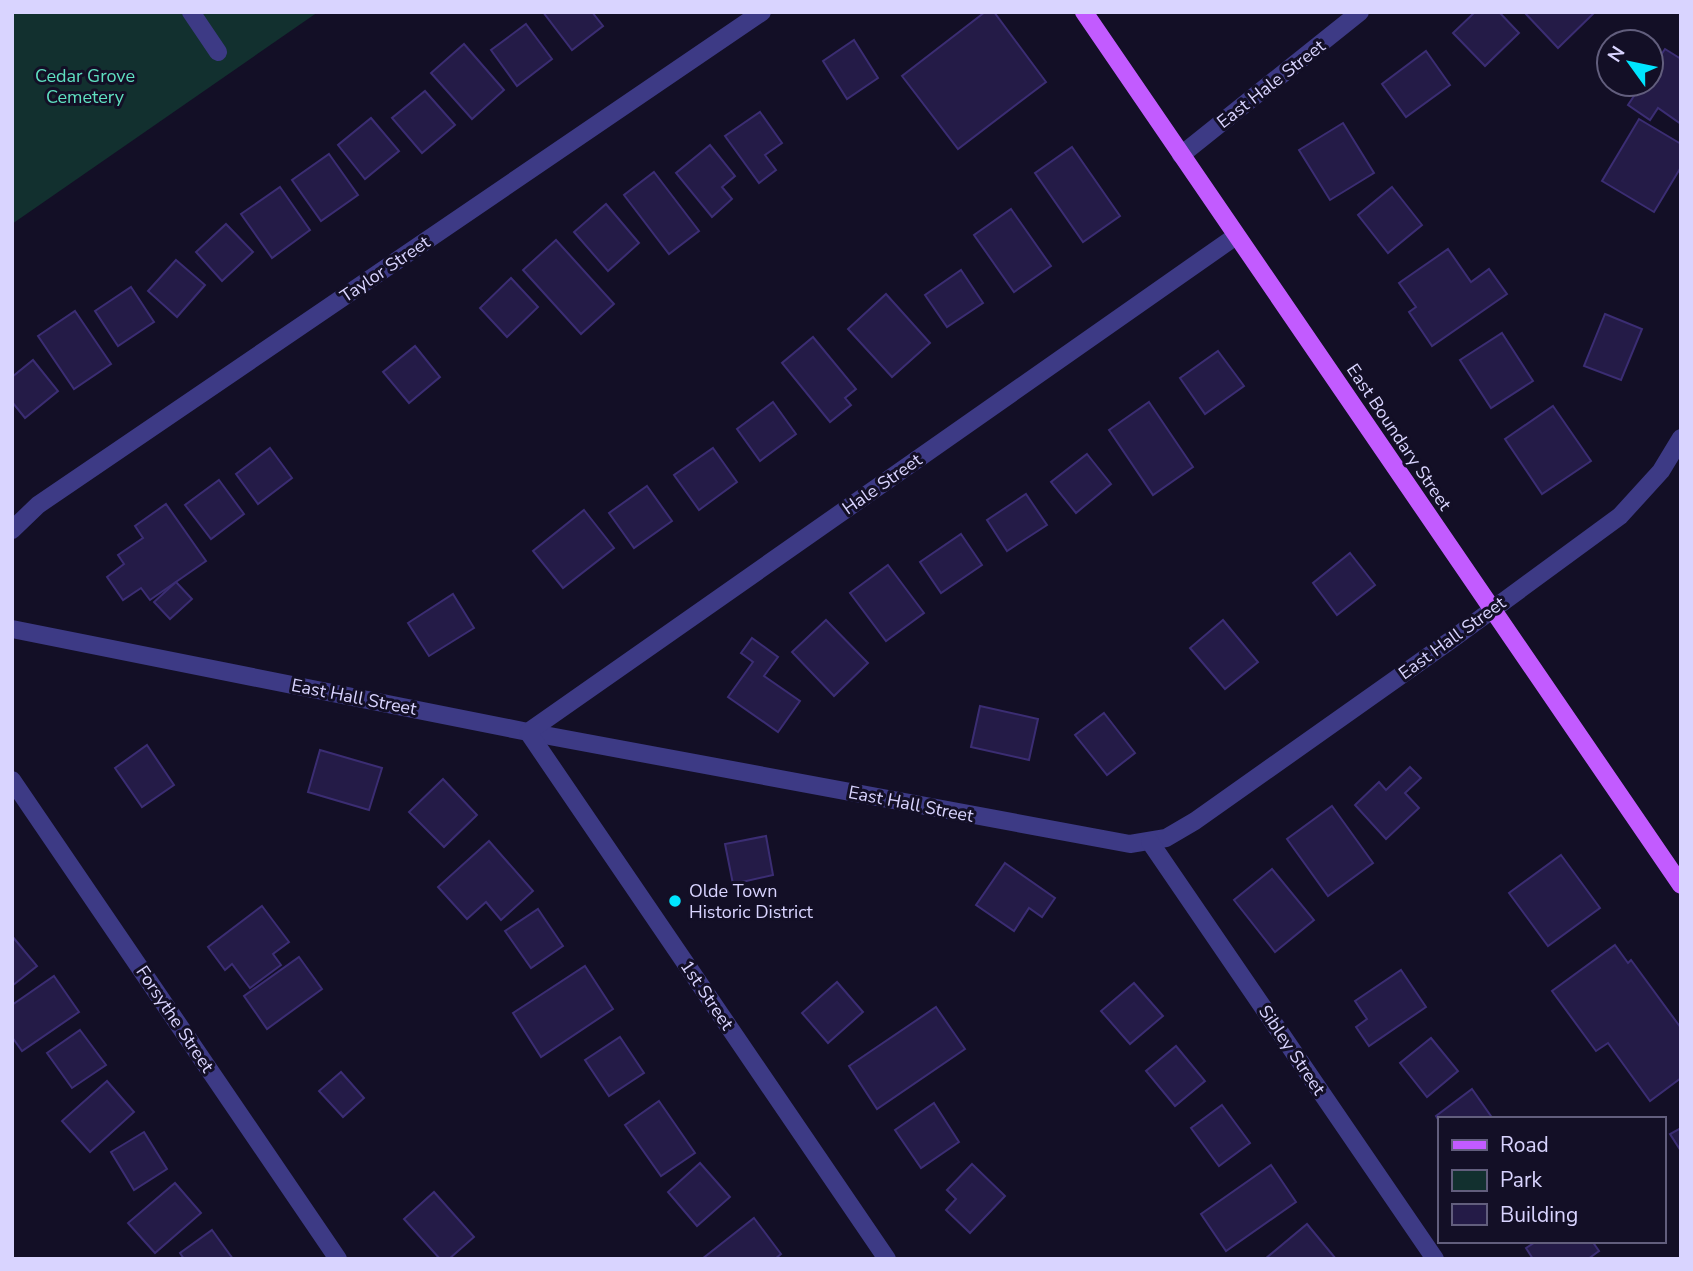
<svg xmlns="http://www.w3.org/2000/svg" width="1693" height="1271" viewBox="0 0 1693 1271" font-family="'Nunito Sans',sans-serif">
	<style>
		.green { fill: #12302f }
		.building { fill: #241b47; stroke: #3b2d73; stroke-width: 2 }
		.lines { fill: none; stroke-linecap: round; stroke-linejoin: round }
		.minor { stroke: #3d3a85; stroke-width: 18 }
		.major { stroke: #c25bff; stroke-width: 18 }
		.poi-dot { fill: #00e5ff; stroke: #130f26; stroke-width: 2.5 }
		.labels { text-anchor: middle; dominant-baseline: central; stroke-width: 6; stroke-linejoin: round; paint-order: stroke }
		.park-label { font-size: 18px; fill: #5fe0c0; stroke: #130f26 }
		.street-label { font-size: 18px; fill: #d9d4ff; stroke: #130f26 }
		.poi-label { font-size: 18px; fill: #d9d4ff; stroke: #130f26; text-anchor: start }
	</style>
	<rect width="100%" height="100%" fill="#130f26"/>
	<!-- green -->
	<polygon class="green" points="12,12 318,12 12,224"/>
	<!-- building -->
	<g class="building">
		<polygon points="543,12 592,12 603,26 572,50"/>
		<polygon points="985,12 994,12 1046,82 958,149 902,76"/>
		<polygon points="1475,12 1499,12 1519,33 1485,66 1453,33"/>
		<polygon points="1524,12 1595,12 1558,48"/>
		<polygon points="526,24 552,59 517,86 491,50"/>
		<polygon points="854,40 878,78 847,99 823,61"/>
		<polygon points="464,44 504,90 472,119 431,73"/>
		<polygon points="1665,49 1681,59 1681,124 1658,108 1650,120 1628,105 1642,84 1651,84 1651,70"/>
		<polygon points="1426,51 1450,85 1406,117 1382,84"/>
		<polygon points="425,91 455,125 422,153 392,118"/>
		<polygon points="760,112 782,143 765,155 776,170 759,183 725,136"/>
		<polygon points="371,118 399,151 365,179 338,145"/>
		<polygon points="1639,119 1681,144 1681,167 1654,212 1602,181"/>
		<polygon points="1343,123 1374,173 1330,200 1299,150"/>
		<polygon points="710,145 735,176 722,187 732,199 712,217 676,173"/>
		<polygon points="1072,147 1120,216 1083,242 1035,173"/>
		<polygon points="329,154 358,195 321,221 292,180"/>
		<polygon points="654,172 699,231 669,254 624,195"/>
		<polygon points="280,187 310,230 272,258 241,214"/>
		<polygon points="1392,187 1422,225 1388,253 1358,215"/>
		<polygon points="606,204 639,243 608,271 574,232"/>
		<polygon points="1011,209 1051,266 1014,292 974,235"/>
		<polygon points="226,224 253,252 222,281 196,252"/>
		<polygon points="556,240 614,304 581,334 523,270"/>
		<polygon points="1448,249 1471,282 1489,269 1507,294 1432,346 1409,312 1416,307 1399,283"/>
		<polygon points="176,260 205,285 177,317 148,291"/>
		<polygon points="961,270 983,303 947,327 925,295"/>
		<polygon points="511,278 538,307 507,337 480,308"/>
		<polygon points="131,287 154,322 118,346 95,311"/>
		<polygon points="886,294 930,343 892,377 848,329"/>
		<polygon points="75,311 111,364 74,389 38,336"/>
		<polygon points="1605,314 1642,329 1621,380 1584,366"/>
		<polygon points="1502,333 1533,381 1491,408 1460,360"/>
		<polygon points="813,337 856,389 845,398 851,405 830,422 782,363"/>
		<polygon points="415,346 440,377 409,403 383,372"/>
		<polygon points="1218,351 1244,386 1205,414 1180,378"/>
		<polygon points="33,360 58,391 25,418 12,402 12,377"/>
		<polygon points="773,402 796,434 760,461 737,429"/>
		<polygon points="1149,402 1193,467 1153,495 1109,430"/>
		<polygon points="1553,406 1591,461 1542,494 1505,439"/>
		<polygon points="270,448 292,478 258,504 236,474"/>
		<polygon points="713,448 737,482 699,510 674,475"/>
		<polygon points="1087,454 1111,484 1076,513 1051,482"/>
		<polygon points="219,480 244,514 211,539 185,505"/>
		<polygon points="647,486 672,521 634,548 609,513"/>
		<polygon points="1026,494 1047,525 1007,551 987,520"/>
		<polygon points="166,504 206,561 150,600 141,588 123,600 107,577 124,564 118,555 143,538 135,526"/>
		<polygon points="584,510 614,548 563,588 533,551"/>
		<polygon points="961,534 982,565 941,593 920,562"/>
		<polygon points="1350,553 1375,585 1337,615 1313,583"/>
		<polygon points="888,565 924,613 886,641 850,593"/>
		<polygon points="176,582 192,599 170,619 154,602"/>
		<polygon points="453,594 474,628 429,656 408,623"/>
		<polygon points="826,620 868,663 834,696 792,652"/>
		<polygon points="1223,620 1258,662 1225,689 1190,648"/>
		<polygon points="752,638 778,657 764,676 800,701 778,732 728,697 753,662 741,653"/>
		<polygon points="980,706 1038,719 1029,760 971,747"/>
		<polygon points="1104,713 1135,753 1107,775 1075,735"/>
		<polygon points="147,745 174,785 142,807 115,768"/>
		<polygon points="320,750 382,768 369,810 308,792"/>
		<polygon points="1410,767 1421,778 1405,793 1419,808 1386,839 1355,805 1379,782 1386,790"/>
		<polygon points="443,779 477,815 444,847 409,812"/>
		<polygon points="1332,806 1373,863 1328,896 1287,839"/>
		<polygon points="766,836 773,875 733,884 725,844"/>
		<polygon points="489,841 533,891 501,920 486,902 467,919 438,887"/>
		<polygon points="1561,855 1600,908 1548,946 1509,893"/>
		<polygon points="1005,863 1055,898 1042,917 1029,908 1014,931 976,905"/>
		<polygon points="1272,869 1314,920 1275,952 1234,900"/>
		<polygon points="262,906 289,942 273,954 281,965 250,988 232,964 225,970 208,947"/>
		<polygon points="538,909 563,946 531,968 505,931"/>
		<polygon points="12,936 37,966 12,986"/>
		<polygon points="1615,945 1628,963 1631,960 1681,1028 1681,1078 1650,1101 1608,1043 1596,1051 1552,991"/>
		<polygon points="299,957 322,989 267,1029 244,996"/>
		<polygon points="585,966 613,1009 541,1057 513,1013"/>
		<polygon points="1401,970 1426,1007 1369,1046 1356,1027 1367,1019 1355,1001"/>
		<polygon points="54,976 79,1012 22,1051 12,1037 12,1005"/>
		<polygon points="837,982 863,1012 828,1043 802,1013"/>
		<polygon points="1134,983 1163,1016 1130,1044 1101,1011"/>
		<polygon points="936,1007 965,1049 877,1109 849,1066"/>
		<polygon points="80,1030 106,1065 72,1088 47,1053"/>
		<polygon points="620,1037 644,1073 609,1096 585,1060"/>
		<polygon points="1431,1038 1458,1071 1427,1097 1400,1063"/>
		<polygon points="1176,1046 1205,1081 1175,1106 1146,1071"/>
		<polygon points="341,1072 364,1098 343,1117 319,1091"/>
		<polygon points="107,1081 134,1112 90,1152 62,1121"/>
		<polygon points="1472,1089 1493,1119 1439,1119 1439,1121 1436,1116"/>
		<polygon points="659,1101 695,1153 661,1176 625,1125"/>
		<polygon points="934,1103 959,1142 921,1168 895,1130"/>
		<polygon points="1222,1105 1250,1143 1219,1166 1191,1128"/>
		<polygon points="1681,1128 1681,1151 1670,1134"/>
		<polygon points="144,1132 167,1169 134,1190 111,1152"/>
		<polygon points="700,1163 730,1197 697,1226 668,1192"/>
		<polygon points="972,1164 1005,1196 970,1233 946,1210 956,1199 947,1190"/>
		<polygon points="1271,1165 1296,1202 1226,1251 1201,1214"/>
		<polygon points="175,1183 201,1213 155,1253 128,1223"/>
		<polygon points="434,1192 474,1237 449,1259 440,1259 404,1219"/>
		<polygon points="754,1218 781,1254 775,1259 702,1259"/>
		<polygon points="1307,1224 1336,1259 1265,1259"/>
		<polygon points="212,1230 233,1259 184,1259 180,1253"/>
		<polygon points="1537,1241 1592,1241 1599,1251 1588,1259 1533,1259 1526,1248"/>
	</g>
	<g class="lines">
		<!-- minor -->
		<g class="minor">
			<polyline points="191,12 218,52"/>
			<polyline points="1181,155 1360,12"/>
			<polyline points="12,530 38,505 762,12"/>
			<polyline points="12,629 528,732 1130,844 1166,838 1195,821 1451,640 1620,516 1661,471 1681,438"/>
			<polyline points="12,780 338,1259"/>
			<polyline points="1150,842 1435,1259"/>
			<polyline points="887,1259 528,732 1236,236"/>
		</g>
		<!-- major -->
		<polyline class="major" points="1084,12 1681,885"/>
	</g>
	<!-- markers -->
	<circle class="poi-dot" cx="675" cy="901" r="7"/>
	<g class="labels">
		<!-- park labels -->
		<g class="park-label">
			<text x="85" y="76">Cedar Grove<tspan x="85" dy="21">Cemetery</tspan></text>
		</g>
		<!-- street labels -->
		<g class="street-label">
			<text transform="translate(1271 84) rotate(-38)">East Hale Street</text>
			<text transform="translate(385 269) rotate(-34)">Taylor Street</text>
			<text transform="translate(1399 437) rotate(56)">East Boundary Street</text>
			<text transform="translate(882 484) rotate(-35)">Hale Street</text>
			<text transform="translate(1452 638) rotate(-36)">East Hall Street</text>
			<text transform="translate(354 697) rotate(11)">East Hall Street</text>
			<text transform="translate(911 804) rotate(11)">East Hall Street</text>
			<text transform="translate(707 995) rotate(56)">1st Street</text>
			<text transform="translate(175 1019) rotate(56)">Forsythe Street</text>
			<text transform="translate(1292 1050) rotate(56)">Sibley Street</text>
		</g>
		<!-- poi labels -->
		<g class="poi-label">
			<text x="689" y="891">Olde Town<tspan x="689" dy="21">Historic District</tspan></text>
		</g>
	</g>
	<!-- border -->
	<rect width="1693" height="1271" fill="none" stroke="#d9d4ff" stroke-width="28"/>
	<!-- legend -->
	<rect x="1438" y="1117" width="228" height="126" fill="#130f26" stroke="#625e7d" stroke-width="2"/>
	<rect x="1452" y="1140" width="35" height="10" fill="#c25bff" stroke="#625e7d" stroke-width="2"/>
	<text x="1500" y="1152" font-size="21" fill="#d9d4ff">Road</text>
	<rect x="1452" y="1170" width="35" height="21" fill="#12302f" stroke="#625e7d" stroke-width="2"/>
	<text x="1500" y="1187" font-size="21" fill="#d9d4ff">Park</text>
	<rect x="1452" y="1204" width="35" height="21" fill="#241b47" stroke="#625e7d" stroke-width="2"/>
	<text x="1500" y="1222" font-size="21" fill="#d9d4ff">Building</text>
	<!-- north arrow -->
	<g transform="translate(1630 63) rotate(303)"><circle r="33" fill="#130f26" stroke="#625e7d" stroke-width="2"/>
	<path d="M0-5L12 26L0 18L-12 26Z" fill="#00e5ff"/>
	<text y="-10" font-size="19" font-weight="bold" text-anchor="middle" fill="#d9d4ff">N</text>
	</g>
</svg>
